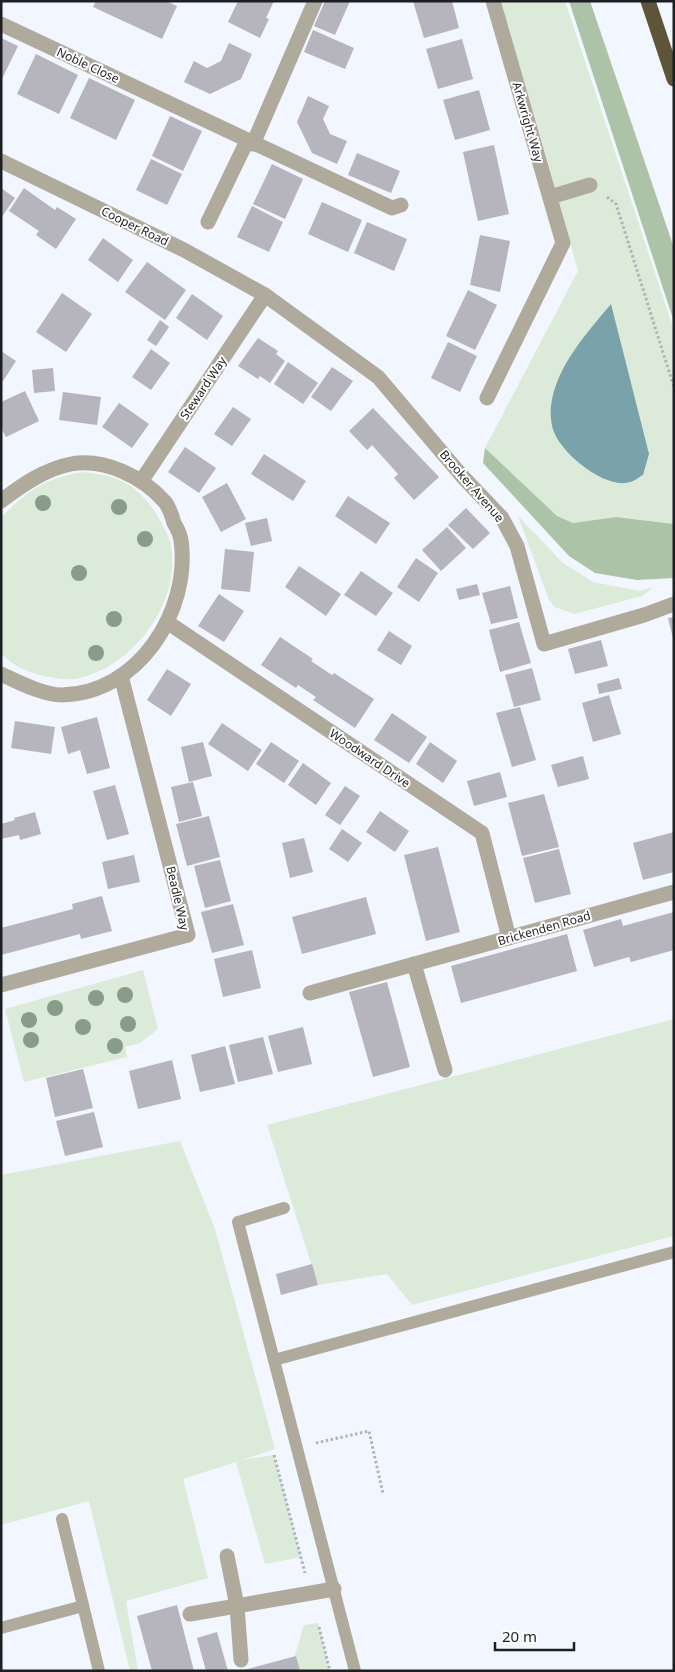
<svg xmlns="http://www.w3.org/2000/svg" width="675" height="1672" viewBox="0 0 675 1672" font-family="'Noto Sans',sans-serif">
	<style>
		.green { fill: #dcead9 }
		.forest { fill: #adc3a7 }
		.water { fill: #7aa2aa }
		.building { fill: #b6b4bd }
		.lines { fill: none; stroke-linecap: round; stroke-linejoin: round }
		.path { stroke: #afb4bb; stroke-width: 3; stroke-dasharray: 2.5 2.5; stroke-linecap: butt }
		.lane { stroke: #afaa9c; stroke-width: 12 }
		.street { stroke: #afaa9c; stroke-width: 15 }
		.highway { stroke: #5e5437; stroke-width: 15 }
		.tree { fill: #889c89 }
		.labels { text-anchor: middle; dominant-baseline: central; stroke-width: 4; stroke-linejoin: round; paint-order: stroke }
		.street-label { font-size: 12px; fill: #1d1f22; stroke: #fff }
	</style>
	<rect width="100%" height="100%" fill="#f1f6ff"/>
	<!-- green -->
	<g class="green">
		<polygon points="499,1 565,1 674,330 674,524 616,517 573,523 557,516 485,448 578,271 542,141"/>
		<path d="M84,472c13,2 26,3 37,9 16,7 27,20 36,34 5,9 12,20 14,31 10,58 -39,122 -96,133 -10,1 -21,-1 -31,-3 -16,-4 -32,-10 -43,-23v-135c25,-27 47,-41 83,-46z"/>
		<polygon points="518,516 563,563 593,582 640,591 653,587 642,596 574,614 555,607 549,600"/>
		<polygon points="143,970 158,1029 140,1043 125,1047 127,1057 24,1082 5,1009"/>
		<polygon points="674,1019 674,1236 412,1305 387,1274 318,1285 267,1125"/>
		<polygon points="180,1141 215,1229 275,1449 242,1460 274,1455 301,1557 265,1564 236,1462 183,1479 208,1578 126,1601 138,1671 130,1671 89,1501 1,1525 1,1175"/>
		<polygon points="318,1623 330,1671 299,1671 295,1655 304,1625"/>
	</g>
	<!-- forest -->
	<g class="forest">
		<polygon points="569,1 590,1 674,248 674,322"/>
		<polygon points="485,448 557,516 573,523 616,517 674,524 674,578 637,580 595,573 569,556 483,463"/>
	</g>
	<!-- water -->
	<path class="water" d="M611,304l38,150 -6,21c-4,2 -8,6 -13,7 -24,8 -68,-28 -76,-50 -3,-6 -4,-20 -3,-26 5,-40 36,-73 60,-102z"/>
	<!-- building -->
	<g class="building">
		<polygon points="96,1 166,1 177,6 162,39 93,7"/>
		<polygon points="238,1 274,1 266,18 269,19 260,38 228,22"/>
		<polygon points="325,1 350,1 335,35 314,26"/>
		<polygon points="413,1 452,1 459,28 424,38"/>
		<polygon points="313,30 354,48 345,69 304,52"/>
		<polygon points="1,38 18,46 1,81"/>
		<polygon points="462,39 473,79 438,89 426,49"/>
		<polygon points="229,43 252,54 241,79 210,94 184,82 194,61 207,68 221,61"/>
		<polygon points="36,54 78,75 59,114 17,94"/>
		<polygon points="89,78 135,100 116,140 70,118"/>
		<polygon points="479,90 490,130 455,140 443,100"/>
		<polygon points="308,96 329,106 323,119 330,134 347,141 337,164 312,153 297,122"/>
		<polygon points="170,116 202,131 183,171 152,156"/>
		<polygon points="494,145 509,214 478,221 463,152"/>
		<polygon points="357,153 400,171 391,193 348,175"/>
		<polygon points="151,159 182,174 167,205 136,190"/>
		<polygon points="272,164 303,179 285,219 253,204"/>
		<polygon points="1,188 15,198 1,218"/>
		<polygon points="24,188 55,210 57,207 76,219 56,249 36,235 39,231 9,211"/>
		<polygon points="322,202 362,220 348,252 308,234"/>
		<polygon points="252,206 283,222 269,252 237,237"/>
		<polygon points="367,222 407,239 394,271 354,253"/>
		<polygon points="480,235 510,241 500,292 470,285"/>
		<polygon points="103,238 133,260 118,282 88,260"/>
		<polygon points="147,262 186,290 165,320 125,292"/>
		<polygon points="468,290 497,305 475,350 446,336"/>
		<polygon points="62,293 92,314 66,352 36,332"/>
		<polygon points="192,294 223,316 207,340 176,318"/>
		<polygon points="160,320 169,327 156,346 147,340"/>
		<polygon points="258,338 278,351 276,354 285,361 270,383 260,376 258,379 238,366"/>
		<polygon points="448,342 477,356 460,392 431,378"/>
		<polygon points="151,349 170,363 151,390 132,377"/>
		<polygon points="1,351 16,361 3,381 1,380"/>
		<polygon points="288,362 318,383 303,404 274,384"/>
		<polygon points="332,367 353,381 331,411 311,397"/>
		<polygon points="53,368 55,391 34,393 32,370"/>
		<polygon points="25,391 39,421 6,437 1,428 1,402"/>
		<polygon points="63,392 101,397 97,425 59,420"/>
		<polygon points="119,403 149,424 132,448 102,427"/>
		<polygon points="233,407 251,419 232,446 214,434"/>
		<polygon points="373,408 439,477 414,500 394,478 398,474 372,445 367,450 349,431"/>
		<polygon points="185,447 216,468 199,493 168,472"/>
		<polygon points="264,454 306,481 293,501 251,474"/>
		<polygon points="227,483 246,519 221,532 202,497"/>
		<polygon points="348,496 390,523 376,544 335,516"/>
		<polygon points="466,508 490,533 473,549 448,525"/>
		<polygon points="267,518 272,541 251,546 245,523"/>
		<polygon points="447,527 466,548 441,571 422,550"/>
		<polygon points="225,549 254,552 250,592 221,589"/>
		<polygon points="416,558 438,573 419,602 397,587"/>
		<polygon points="299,566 341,594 326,616 285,587"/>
		<polygon points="361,571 393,593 376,616 344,595"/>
		<polygon points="477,584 480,595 459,600 456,589"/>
		<polygon points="510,586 518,618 491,624 482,593"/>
		<polygon points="219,594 244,611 224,642 198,626"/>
		<polygon points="674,617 674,638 673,638 668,618"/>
		<polygon points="519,622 531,663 500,672 489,630"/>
		<polygon points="389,631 412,646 401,665 377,650"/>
		<polygon points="280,637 313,659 311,661 332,675 334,673 374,699 355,728 313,700 316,697 298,685 296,688 261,665"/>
		<polygon points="601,640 608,666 575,674 568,649"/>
		<polygon points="532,668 541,700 514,707 505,675"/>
		<polygon points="167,669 191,684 171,716 147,700"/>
		<polygon points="619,678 622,689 599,694 597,684"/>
		<polygon points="609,695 621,734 593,742 582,703"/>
		<polygon points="520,707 536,760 512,767 496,713"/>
		<polygon points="392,713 427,737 409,763 374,740"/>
		<polygon points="97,717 110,768 87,774 80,750 68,754 61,727"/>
		<polygon points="15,721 55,727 51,754 11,748"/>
		<polygon points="222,723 262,750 248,771 208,744"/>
		<polygon points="203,742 212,776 189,782 181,747"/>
		<polygon points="271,742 299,761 284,783 256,764"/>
		<polygon points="430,742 457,761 443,783 416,764"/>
		<polygon points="583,756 589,779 558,787 551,765"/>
		<polygon points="303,763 331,783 316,805 288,785"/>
		<polygon points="500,772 507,797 474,806 467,781"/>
		<polygon points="193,782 202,816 179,822 171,787"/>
		<polygon points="115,785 129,834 107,840 93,791"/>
		<polygon points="345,786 360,796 340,825 325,815"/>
		<polygon points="544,794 559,847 522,856 508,803"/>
		<polygon points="380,811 409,831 395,852 366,832"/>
		<polygon points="35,812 41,834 20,840 19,835 1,839 1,824 15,820 14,818"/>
		<polygon points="209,816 220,857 187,866 176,824"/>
		<polygon points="342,829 362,843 348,862 329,849"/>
		<polygon points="674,832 674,872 643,880 633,843"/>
		<polygon points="304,838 313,872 290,878 282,843"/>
		<polygon points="438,847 460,932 426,941 404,855"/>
		<polygon points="559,849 571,894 535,903 523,858"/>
		<polygon points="134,855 140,882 108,889 102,862"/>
		<polygon points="220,860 231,901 205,908 194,866"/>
		<polygon points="102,896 112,931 81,939 80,934 1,955 1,928 73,909 72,904"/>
		<polygon points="366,897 376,934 302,954 292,917"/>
		<polygon points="233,904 244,945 212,953 201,912"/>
		<polygon points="674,912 674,950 631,962 629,957 594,967 583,930 621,919 623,926"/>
		<polygon points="567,934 577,971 461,1003 451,966"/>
		<polygon points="252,950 261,988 223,997 214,959"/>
		<polygon points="387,982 410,1067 373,1077 349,992"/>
		<polygon points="303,1027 312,1064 278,1072 268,1036"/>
		<polygon points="263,1037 273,1074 238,1082 229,1045"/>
		<polygon points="225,1046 235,1084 200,1092 191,1055"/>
		<polygon points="172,1060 181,1099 138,1109 129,1071"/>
		<polygon points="83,1069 93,1108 55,1117 46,1078"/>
		<polygon points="94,1112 103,1147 65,1156 56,1121"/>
		<polygon points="312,1264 318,1285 281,1295 276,1274"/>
		<polygon points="177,1605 194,1671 152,1671 137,1616"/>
		<polygon points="217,1632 228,1671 206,1671 197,1638"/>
		<polygon points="296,1656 300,1671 244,1671 244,1670"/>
	</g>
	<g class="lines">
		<!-- path -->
		<g class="path">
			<polyline points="607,197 616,204 674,387"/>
			<polyline points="316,1443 369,1431 383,1494"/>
			<polyline points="274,1455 305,1573"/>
			<polyline points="319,1627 330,1671"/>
		</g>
		<!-- lane -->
		<g class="lane">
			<polyline points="284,1208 238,1222 355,1671"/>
			<polyline points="274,1360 674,1252"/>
			<polyline points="62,1519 99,1671"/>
			<polyline points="1,1628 83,1606"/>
		</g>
		<!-- street -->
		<g class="street">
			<polyline points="1,24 392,208 401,205"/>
			<polyline points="253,144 315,1"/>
			<polyline points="1,161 184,250 265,295 378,377 462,476 502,518 517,546 544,644 644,615 674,604"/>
			<polyline points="550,197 590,185"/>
			<polyline points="208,222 247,141"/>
			<polyline points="487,398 563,243 493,1"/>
			<polyline points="142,480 265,295"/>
			<path d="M1,501c21,-16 44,-32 70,-37 34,-6 72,13 94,38 4,5 7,14 9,21 3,5 6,11 7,17 10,71 -43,154 -119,155 -19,0 -44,-13 -61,-21"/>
			<polyline points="167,622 482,833 509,938"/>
			<polyline points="414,964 445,1070"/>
			<polyline points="1,985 188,935 121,676"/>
			<polyline points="310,993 674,892"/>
			<polyline points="227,1556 237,1606 241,1660"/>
			<polyline points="190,1614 334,1589"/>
		</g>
		<!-- highway -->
		<polyline class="highway" points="648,1 674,79"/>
	</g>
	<!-- trees -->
	<g class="tree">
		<circle cx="43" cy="503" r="8"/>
		<circle cx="119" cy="507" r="8"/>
		<circle cx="145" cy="539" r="8"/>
		<circle cx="79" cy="573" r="8"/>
		<circle cx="114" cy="619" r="8"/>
		<circle cx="96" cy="653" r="8"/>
		<circle cx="125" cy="995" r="8"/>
		<circle cx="96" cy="998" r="8"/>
		<circle cx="55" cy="1008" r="8"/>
		<circle cx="29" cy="1020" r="8"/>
		<circle cx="128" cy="1024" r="8"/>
		<circle cx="83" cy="1027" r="8"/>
		<circle cx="31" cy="1040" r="8"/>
		<circle cx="115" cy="1046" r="8"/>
	</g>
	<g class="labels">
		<!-- street labels -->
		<g class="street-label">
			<text transform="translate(88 65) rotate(25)">Noble Close</text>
			<text transform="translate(528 122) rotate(74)">Arkwright Way</text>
			<text transform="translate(135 226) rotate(26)">Cooper Road</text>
			<text transform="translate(203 388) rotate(-56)">Steward Way</text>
			<text transform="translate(472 486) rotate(49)">Brooker Avenue</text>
			<text transform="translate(370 758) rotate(34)">Woodward Drive</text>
			<text transform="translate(178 898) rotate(77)">Beadle Way</text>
			<text transform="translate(544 928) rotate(-16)">Brickenden Road</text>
		</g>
	</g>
	<!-- border -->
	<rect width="675" height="1672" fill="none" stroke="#1d1f22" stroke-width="5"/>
	<!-- scale -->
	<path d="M495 1642v8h79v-8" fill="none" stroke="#1d1f22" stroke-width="2.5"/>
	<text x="502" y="1642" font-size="15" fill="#1d1f22" stroke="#ffffff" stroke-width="4" paint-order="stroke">20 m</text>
</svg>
